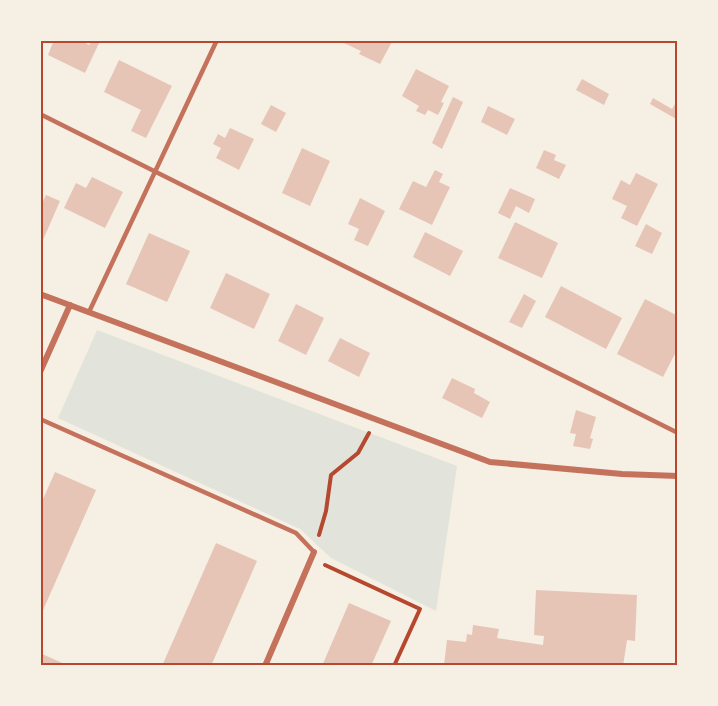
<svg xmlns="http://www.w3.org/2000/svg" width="718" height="706" viewBox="0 0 718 706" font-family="Georgia,serif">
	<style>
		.green { fill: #e2e4dc }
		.building { fill: #e6c5b7 }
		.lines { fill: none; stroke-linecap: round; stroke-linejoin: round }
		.path { stroke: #b5482f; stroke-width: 4 }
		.service { stroke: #c5725c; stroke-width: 4.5 }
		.minor { stroke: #c5725c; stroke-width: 6 }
		.neatline { fill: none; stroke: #b5482f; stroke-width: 2 }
	</style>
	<rect width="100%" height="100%" fill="#f6efe4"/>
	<!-- green -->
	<polygon class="green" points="97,330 457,466 436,611 331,558 300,529 58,418"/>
	<!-- building -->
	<g class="building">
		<polygon points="54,40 80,40 89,45 93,40 99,43 85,73 48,55"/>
		<polygon points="346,40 393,40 380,64 359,54 361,51 344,43"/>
		<polygon points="119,60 172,86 146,138 131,131 141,110 104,92"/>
		<polygon points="416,69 449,86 441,102 444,103 438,115 428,110 425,115 416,111 419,106 402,96"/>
		<polygon points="582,79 609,94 604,105 576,90"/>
		<polygon points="453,97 463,102 442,149 432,143"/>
		<polygon points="653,98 672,109 678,99 678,120 650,104"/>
		<polygon points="271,105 286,113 276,132 261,124"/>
		<polygon points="488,106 515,119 507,135 481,122"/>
		<polygon points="230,128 254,139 239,170 216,158 221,148 213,144 218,134 225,138"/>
		<polygon points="302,148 330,161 310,206 282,193"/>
		<polygon points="544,150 556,155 554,160 566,165 559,179 536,168"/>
		<polygon points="435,170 443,174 439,182 450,187 432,225 399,209 413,181 426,187"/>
		<polygon points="636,173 658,184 637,226 621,218 627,206 612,199 621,180 630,185"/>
		<polygon points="92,177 123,192 105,228 64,208 76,183 86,188"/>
		<polygon points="510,188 535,199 529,213 516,206 510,219 498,213"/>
		<polygon points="46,195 60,201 43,240 40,239 40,208"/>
		<polygon points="360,198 385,211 368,246 354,240 359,229 348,224"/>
		<polygon points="515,222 558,243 542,278 498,258"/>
		<polygon points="646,224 662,233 652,254 635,246"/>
		<polygon points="425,232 463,251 450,276 413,257"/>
		<polygon points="149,233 190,251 167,302 126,284"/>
		<polygon points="226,273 270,294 254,329 210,308"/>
		<polygon points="561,286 622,318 606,349 545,317"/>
		<polygon points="524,294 536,301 522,328 509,322"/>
		<polygon points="645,299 678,316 678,348 663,377 617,354"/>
		<polygon points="296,304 324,318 306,355 278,341"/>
		<polygon points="340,338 370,353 359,377 328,361"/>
		<polygon points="452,378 475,389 474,393 490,402 482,418 442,398"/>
		<polygon points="576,410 596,417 590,438 593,439 590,449 573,446 576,434 570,433"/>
		<polygon points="55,472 96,490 40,617 40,506"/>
		<polygon points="216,543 257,561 211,666 162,666"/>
		<polygon points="536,590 637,595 635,641 627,640 623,666 444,665 447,640 466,642 467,634 472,635 473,625 499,629 497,638 543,645 544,636 534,635"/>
		<polygon points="349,603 391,621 371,666 322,666"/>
		<polygon points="40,653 69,666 40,666"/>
	</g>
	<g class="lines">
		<!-- path -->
		<g class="path">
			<polyline points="319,535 326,511 331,475 358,453 369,433"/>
			<polyline points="325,565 420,609 394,666"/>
		</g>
		<!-- service -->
		<g class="service">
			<polyline points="40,114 678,433"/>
			<polyline points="89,312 217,40"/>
			<polyline points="40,419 296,533 314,552"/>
		</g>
		<!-- minor -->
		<g class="minor">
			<polyline points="40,294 490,462 622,474 678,476"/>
			<polyline points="40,372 70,305"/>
			<polyline points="265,666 314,552"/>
		</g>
	</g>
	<!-- border -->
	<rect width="718" height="706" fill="none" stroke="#f6efe4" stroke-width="84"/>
	<rect x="42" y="42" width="634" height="622" class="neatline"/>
</svg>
